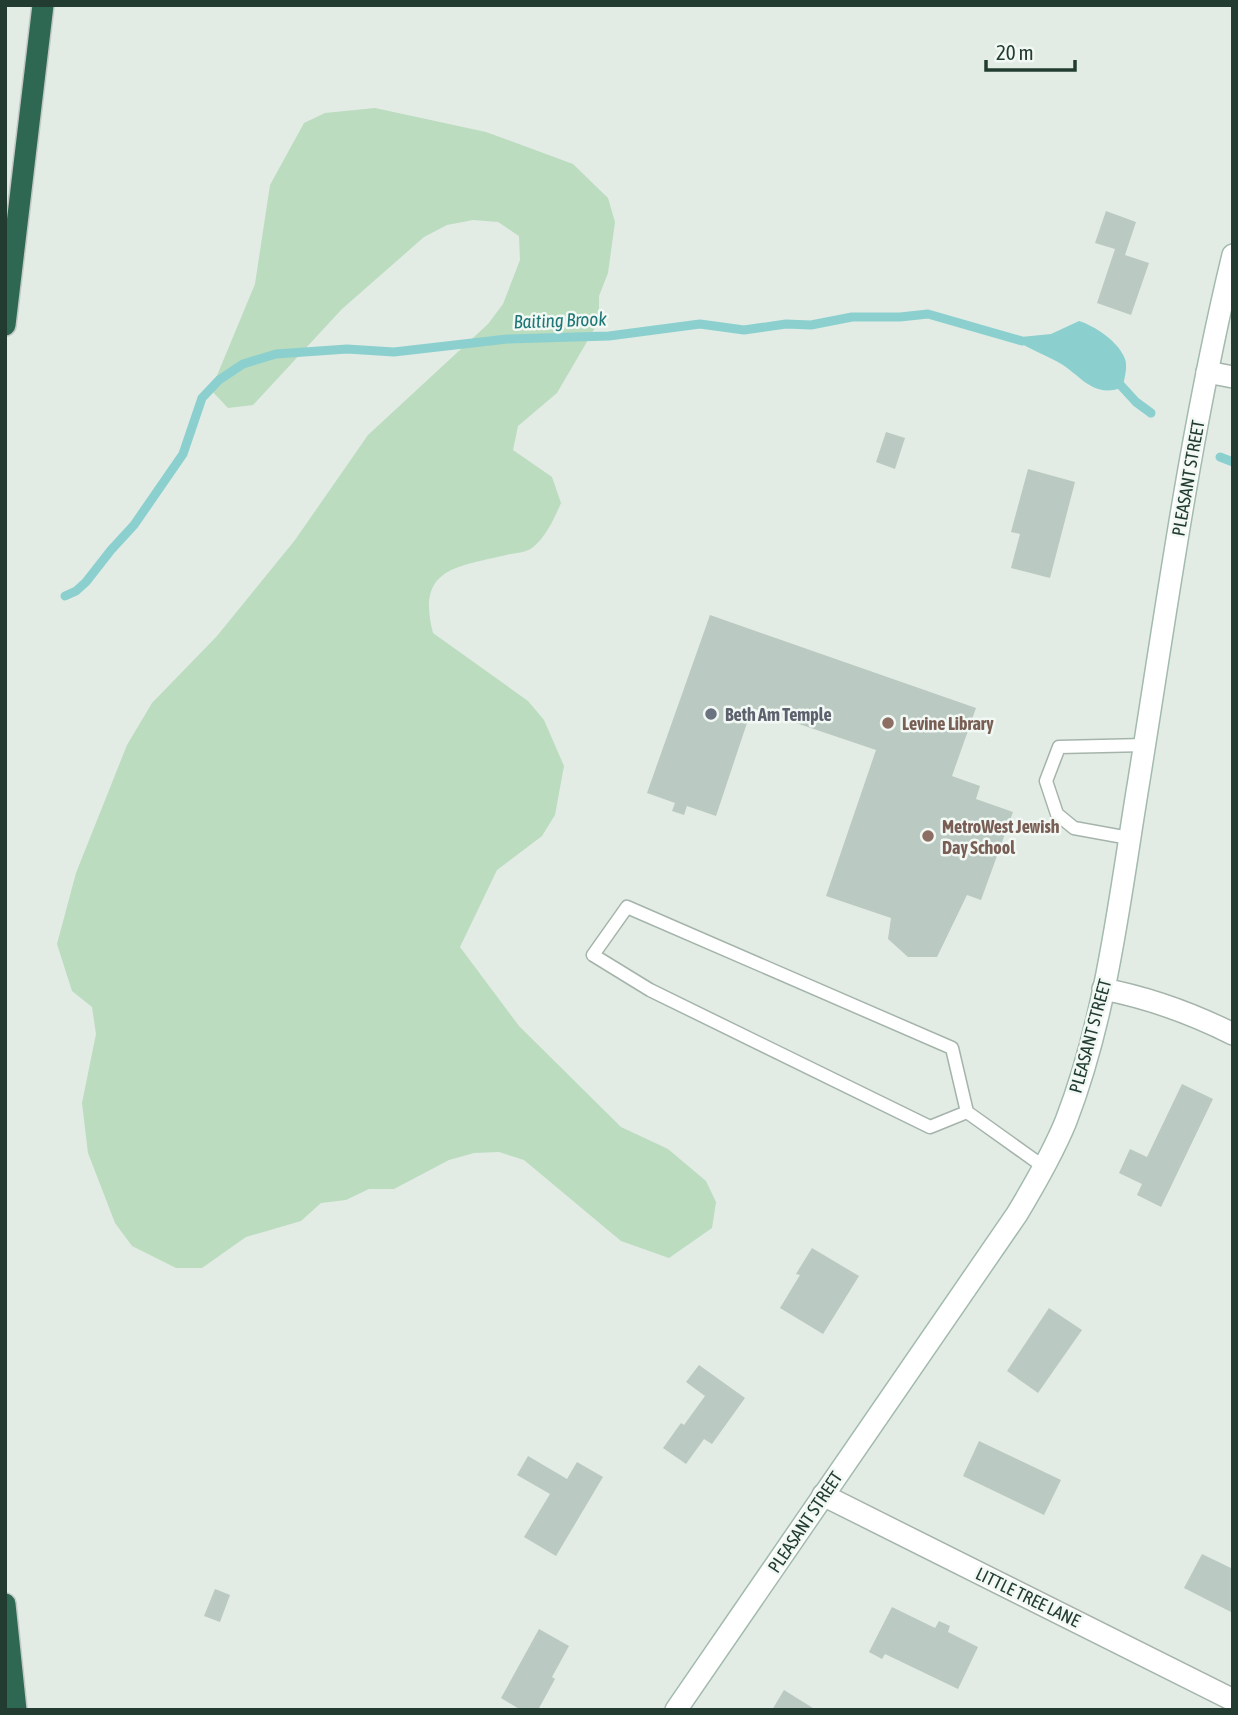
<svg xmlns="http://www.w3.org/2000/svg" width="1238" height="1715" viewBox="0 0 1238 1715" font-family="'Asap Condensed',sans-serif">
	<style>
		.green { fill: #bbdcbe }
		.water { fill: #8bd0ce }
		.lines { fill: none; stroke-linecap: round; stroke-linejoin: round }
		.stream { stroke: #8bd0ce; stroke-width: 9 }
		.building { fill: #bac9c1 }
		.service-casing { stroke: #a5b4ab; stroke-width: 15 }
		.minor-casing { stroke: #a5b4ab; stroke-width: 24 }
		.secondary-casing { stroke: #a3baae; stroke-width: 24 }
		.motorway-casing { stroke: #c1c8c5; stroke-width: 24 }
		.service { stroke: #fff; stroke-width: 12 }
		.minor { stroke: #fff; stroke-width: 21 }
		.secondary { stroke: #fff; stroke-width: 21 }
		.motorway { stroke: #2f6852; stroke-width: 21 }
		.worship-dot { fill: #6b7280; stroke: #f2f8f4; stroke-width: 2.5 }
		.education-dot { fill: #8d6e63; stroke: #f2f8f4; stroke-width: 2.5 }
		.labels { text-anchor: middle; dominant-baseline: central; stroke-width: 5; stroke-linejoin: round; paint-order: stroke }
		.street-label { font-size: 18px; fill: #223c31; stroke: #f2f8f4 }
		.worship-label { font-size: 18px; font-weight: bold; fill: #5b616d; stroke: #f2f8f4; text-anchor: start }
		.education-label { font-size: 18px; font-weight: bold; fill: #785e54; stroke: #f2f8f4; text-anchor: start }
		.water-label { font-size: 19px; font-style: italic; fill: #1e7776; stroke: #f2f8f4 }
	</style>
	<rect width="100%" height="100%" fill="#e2ece5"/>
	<!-- green -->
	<path class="green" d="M375,108l111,24 87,32 35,34 7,24 -7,51 -9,23v25l-42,72 -39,33 -5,24 39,27 9,26c-7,16 -15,34 -29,45 -7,5 -19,5 -26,7 -50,12 -90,13 -73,78l95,68 16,19 20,46 -9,49 -13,21 -45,34 -37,77 59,79 102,101 47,22 38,32 10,21 -4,26 -43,30 -48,-17 -97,-81 -25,-8 -25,1 -25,7 -55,29h-25l-23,11 -25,3 -20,18 -55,16 -44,31h-26l-44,-22 -17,-23 -27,-70 -6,-50 14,-69 -4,-27 -20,-16 -15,-47 19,-71 51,-128 25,-42 65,-67 78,-96 73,-105 120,-111 15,-20 17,-44 -1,-24 -21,-14 -25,-2 -26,5 -23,12 -82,72 -89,96 -25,3 -17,-18 44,-106 15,-99 34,-62 21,-10z"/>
	<!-- water -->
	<path class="water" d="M1079,321c16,5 40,21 46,38 3,8 -1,20 -2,28 -31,13 -43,-14 -67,-26 -15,-8 -30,-14 -45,-23l40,-4z"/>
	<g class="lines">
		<!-- stream -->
		<g class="stream">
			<polyline points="1114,378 1136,402 1151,413"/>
			<polyline points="1220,457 1233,462"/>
			<polyline points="65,596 76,591 86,582 111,550 134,525 183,454 202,398 219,380 243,364 276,354 347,349 394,352 507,339 609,336 700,324 744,330 786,324 811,325 852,317 900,317 928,314 1022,341"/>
		</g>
	</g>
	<!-- building -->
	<g class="building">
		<polygon points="1106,211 1136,222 1125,255 1149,263 1131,315 1097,303 1115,249 1095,243"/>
		<polygon points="886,432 905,438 895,469 876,462"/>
		<polygon points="1028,469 1075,482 1050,578 1011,568 1020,534 1011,532"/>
		<polygon points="710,615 976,708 952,776 980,786 976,799 1013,812 981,900 967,895 937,957 908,957 888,939 891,918 826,896 876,750 752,708 716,816 687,806 684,815 672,811 675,803 647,793"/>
		<polygon points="1182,1084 1213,1099 1161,1207 1137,1195 1142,1184 1119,1173 1130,1149 1147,1157"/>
		<polygon points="812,1248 859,1276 823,1334 780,1308 800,1275 796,1274"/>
		<polygon points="1049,1308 1082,1330 1038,1393 1007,1371"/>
		<polygon points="699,1365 745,1398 712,1444 704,1439 686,1464 663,1448 681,1423 684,1425 705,1396 686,1382"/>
		<polygon points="979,1441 1061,1480 1044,1515 963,1476"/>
		<polygon points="528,1456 567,1479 577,1462 603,1477 556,1556 524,1537 550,1494 517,1475"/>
		<polygon points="1202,1554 1233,1569 1233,1613 1184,1588"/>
		<polygon points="215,1589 230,1595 220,1622 204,1616"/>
		<polygon points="892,1607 935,1628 939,1621 950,1626 948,1632 978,1647 958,1689 885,1654 882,1659 869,1652"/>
		<polygon points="539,1629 569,1646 552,1677 555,1679 538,1710 521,1710 501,1698"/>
		<polygon points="784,1690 816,1710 772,1710"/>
	</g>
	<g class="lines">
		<defs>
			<g id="service">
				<polyline points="1129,838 1074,828 1057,814 1046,781 1059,747 1145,745"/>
				<polyline points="967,1112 930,1127 650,990 593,955 627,907 952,1048 967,1112 1044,1167"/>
			</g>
			<g id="minor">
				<polyline points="1207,372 1233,377"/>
				<path d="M1103,989c47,9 88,24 130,45"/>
				<polyline points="823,1495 1233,1700"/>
			</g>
			<path id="secondary" d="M676,1710l341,-496c18,-30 36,-61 49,-93 42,-109 54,-227 73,-341 28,-175 52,-352 94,-525"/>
			<g id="motorway">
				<polyline points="5,325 43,5"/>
				<polyline points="5,1604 16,1710"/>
			</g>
		</defs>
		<!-- service casing -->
		<use href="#service" class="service-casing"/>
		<!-- minor casing -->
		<use href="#minor" class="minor-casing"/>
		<!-- secondary casing -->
		<use href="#secondary" class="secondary-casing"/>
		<!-- motorway casing -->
		<use href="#motorway" class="motorway-casing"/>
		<!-- service -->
		<use href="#service" class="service"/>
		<!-- minor -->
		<use href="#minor" class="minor"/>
		<!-- secondary -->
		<use href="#secondary" class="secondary"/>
		<!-- motorway -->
		<use href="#motorway" class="motorway"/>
	</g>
	<!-- markers -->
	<circle class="worship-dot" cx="711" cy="714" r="7"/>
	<g class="education-dot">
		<circle cx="888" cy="723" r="7"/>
		<circle cx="928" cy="836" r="7"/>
	</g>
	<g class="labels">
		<!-- street labels -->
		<g class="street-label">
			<text transform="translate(1188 478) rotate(-80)">PLEASANT STREET</text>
			<text transform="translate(1090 1036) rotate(-75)">PLEASANT STREET</text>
			<text transform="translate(805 1522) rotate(-56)">PLEASANT STREET</text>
			<text transform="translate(1028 1597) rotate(26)">LITTLE TREE LANE</text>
		</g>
		<!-- worship labels -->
		<g class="worship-label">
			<text x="725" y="714">Beth Am Temple</text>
		</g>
		<!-- education labels -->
		<g class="education-label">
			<text x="902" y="723">Levine Library</text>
			<text x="942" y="826">MetroWest Jewish<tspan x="942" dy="21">Day School</tspan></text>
		</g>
		<!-- water labels -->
		<g class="water-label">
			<text transform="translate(560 320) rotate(-2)">Baiting Brook</text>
		</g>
	</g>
	<!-- border -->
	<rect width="1238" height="1715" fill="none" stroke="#223c31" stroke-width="14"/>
	<!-- scale -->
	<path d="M986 60v10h89v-10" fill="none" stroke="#223c31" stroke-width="3.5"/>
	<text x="996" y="60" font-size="21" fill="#223c31" stroke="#f2f8f4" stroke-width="5" paint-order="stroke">20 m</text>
</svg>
